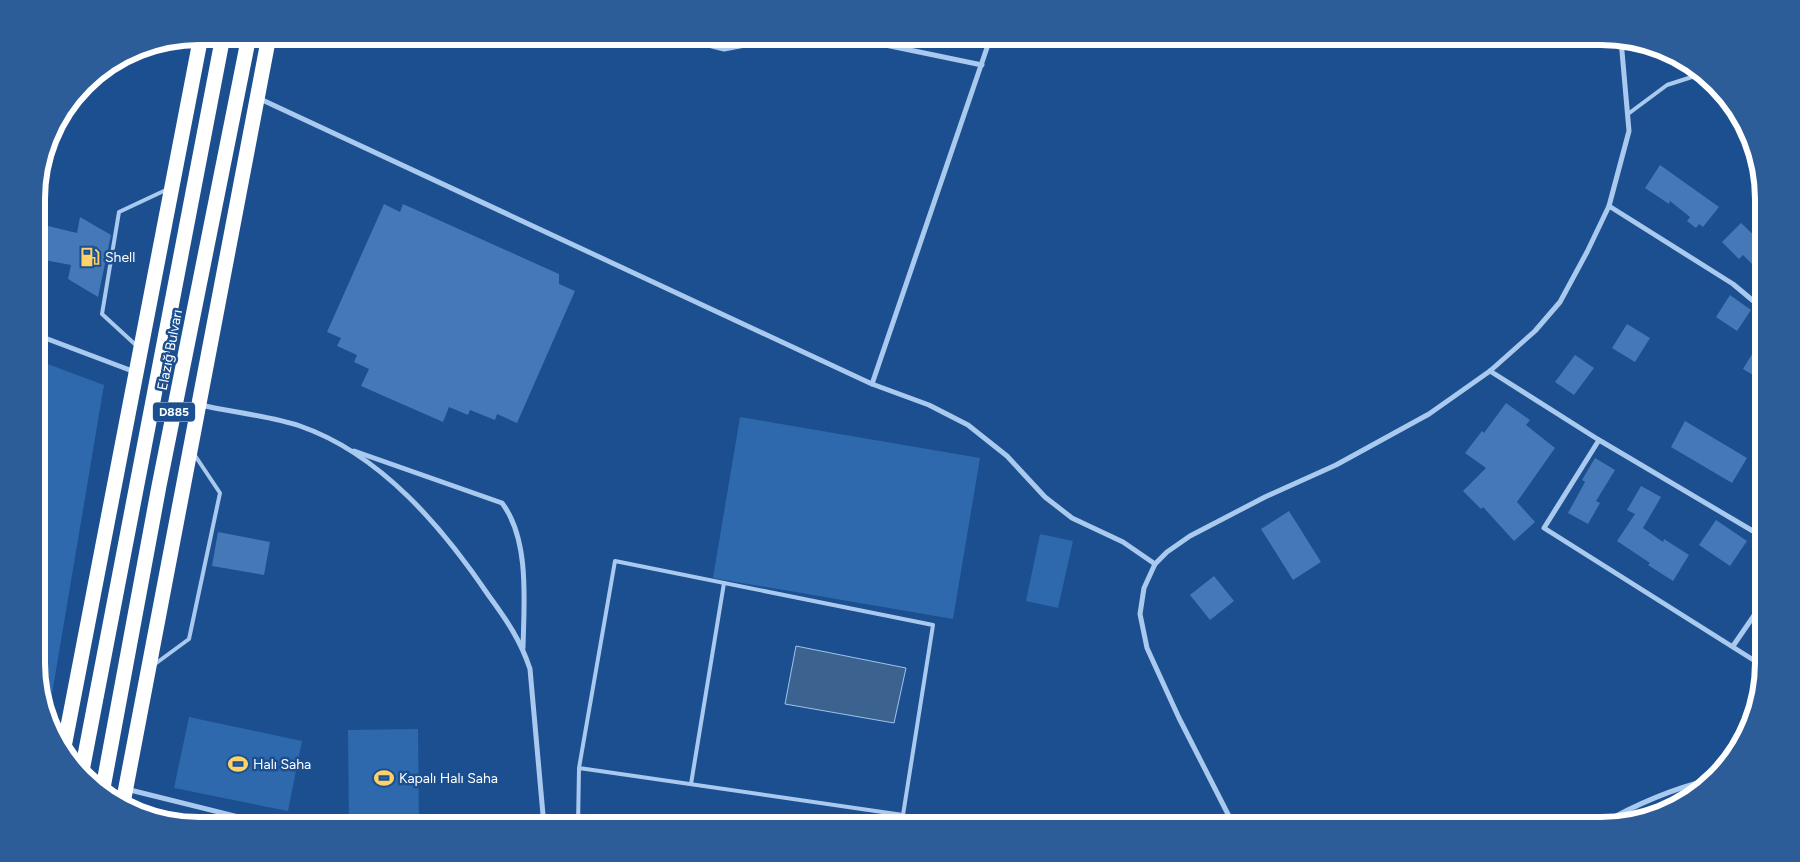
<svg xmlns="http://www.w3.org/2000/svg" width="1800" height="862" viewBox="0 0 1800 862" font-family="Figtree,sans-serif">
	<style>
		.green { fill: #2e69ad }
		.water { fill: #3c6290; stroke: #9cc4f0 }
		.building { fill: #4478b7 }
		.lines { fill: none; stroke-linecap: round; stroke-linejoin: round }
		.lane { stroke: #a9c9ee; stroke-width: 4 }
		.street { stroke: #a9c9ee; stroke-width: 5 }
		.highway { stroke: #fff; stroke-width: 15 }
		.labels { text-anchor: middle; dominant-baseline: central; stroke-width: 5; stroke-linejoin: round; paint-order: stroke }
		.shield { fill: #1b4f8f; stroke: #bbcadd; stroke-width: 1 }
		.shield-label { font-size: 12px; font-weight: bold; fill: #fff }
		.poi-label { font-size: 14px; fill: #fff; stroke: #1b4f8f; text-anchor: start }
		.street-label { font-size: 14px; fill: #fff; stroke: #1b4f8f }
		.rim { fill: none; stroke: #fff; stroke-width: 6 }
	</style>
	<rect width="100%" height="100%" fill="#1b4f8f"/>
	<!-- green -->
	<g class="green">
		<polygon points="37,360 104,385 50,706 47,707 38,684"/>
		<polygon points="740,417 980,458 953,619 713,578"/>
		<polygon points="1040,534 1073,541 1058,608 1026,601"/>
		<polygon points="189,717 302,741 288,811 174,788"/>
		<polygon points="418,729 419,826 349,826 348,730"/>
		<polygon points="657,815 717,826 655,826"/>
	</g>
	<!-- water -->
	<polygon class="water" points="796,646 906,668 894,723 785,704"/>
	<!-- building -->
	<g class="building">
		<polygon points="1660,165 1719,207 1703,227 1699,224 1696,228 1687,221 1690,217 1670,201 1669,204 1645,188"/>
		<polygon points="384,204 400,212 403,204 559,274 559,284 575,291 517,423 497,414 495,420 470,410 468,415 449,407 443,422 361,386 369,369 354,362 357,355 337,346 341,338 327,332"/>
		<polygon points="80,217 111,235 98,297 68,279 71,265 39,259 44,225 77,233"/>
		<polygon points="1741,223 1763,244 1763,275 1743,255 1739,259 1722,242"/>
		<polygon points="1730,295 1751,310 1737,331 1716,317"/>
		<polygon points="1627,324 1650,338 1635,362 1612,348"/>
		<polygon points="1763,336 1763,381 1743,369"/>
		<polygon points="1575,355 1594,368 1574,395 1555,382"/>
		<polygon points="1506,403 1530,420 1526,425 1555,448 1517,502 1535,522 1514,541 1483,507 1481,509 1463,491 1486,468 1465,453 1482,431 1484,433"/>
		<polygon points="1685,421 1747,458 1732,483 1671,447"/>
		<polygon points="1595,458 1615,470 1596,501 1600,503 1588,524 1568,513 1585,482 1582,480"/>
		<polygon points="1641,486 1661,497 1643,528 1663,542 1664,539 1689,555 1673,581 1648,565 1650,563 1617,541 1635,514 1627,510"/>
		<polygon points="1289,511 1321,562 1293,580 1261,529"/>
		<polygon points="1716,520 1747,541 1730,566 1699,545"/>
		<polygon points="218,532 270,542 264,575 212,566"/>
		<polygon points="1214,576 1234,601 1210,620 1190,595"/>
	</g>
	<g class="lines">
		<!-- lane -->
		<g class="lane">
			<polyline points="1628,114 1667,85 1698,75"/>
			<polyline points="138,347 102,314 119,212 168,189"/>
			<polyline points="155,664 189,639 220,493 194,454"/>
			<polyline points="691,784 724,583"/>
			<polyline points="578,826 579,768 615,561 933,625 903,815 579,768"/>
		</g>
		<!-- street -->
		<g class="street">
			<polyline points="673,36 724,49 745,45 765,36"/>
			<polyline points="842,36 982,65"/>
			<polyline points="258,98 872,384 929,405 968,425 1007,456 1045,497 1072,518 1123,542 1155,564"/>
			<polyline points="1609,206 1733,284 1763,309"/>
			<polyline points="37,335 135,372"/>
			<polyline points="1490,371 1599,440 1763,537"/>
			<polyline points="872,384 991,36"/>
			<path d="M200,405c32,7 70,11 100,21 81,28 143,102 189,170 17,23 32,45 41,73l14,157"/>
			<polyline points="1599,440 1544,528 1763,666"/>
			<path d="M354,451l148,52c28,37 22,100 21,145"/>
			<polyline points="1733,646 1764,601"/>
			<polyline points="126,789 275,826"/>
			<path d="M1600,825c36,-21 72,-36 112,-46"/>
			<polyline points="942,826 974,817 1022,826"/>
			<polyline points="1234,826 1179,718 1147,648 1140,614 1144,588 1155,564 1167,552 1190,536 1265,497 1336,465 1429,414 1490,371 1535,331 1560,302 1587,252 1609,206 1629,131 1621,40"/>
		</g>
		<!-- highway -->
		<g class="highway">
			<polyline points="64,747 201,36"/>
			<polyline points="82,771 223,36"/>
			<polyline points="103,788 159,486 249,36"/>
			<polyline points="123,803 269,36"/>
		</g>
	</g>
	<!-- icons -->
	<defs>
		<symbol id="fuel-bare" viewBox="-9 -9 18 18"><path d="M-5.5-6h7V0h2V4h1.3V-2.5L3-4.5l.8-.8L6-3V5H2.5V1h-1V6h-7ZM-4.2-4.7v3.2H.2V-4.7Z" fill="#ffd166" stroke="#1b4f8f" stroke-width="2.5" paint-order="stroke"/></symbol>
		<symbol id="stadium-bare" viewBox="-9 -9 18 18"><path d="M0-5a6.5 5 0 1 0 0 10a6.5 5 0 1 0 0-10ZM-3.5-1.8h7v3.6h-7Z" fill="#ffd166" stroke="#1b4f8f" stroke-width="2.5" paint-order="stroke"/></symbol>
	</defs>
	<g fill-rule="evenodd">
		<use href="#fuel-bare" x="76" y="243" width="28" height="28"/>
		<use href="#stadium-bare" x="224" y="750" width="28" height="28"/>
		<use href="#stadium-bare" x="370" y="764" width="28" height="28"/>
	</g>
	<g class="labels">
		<!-- shield labels -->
		<rect class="shield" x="153" y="402.5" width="42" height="19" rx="4"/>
		<g class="shield-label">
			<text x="174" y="412">D885</text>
		</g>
		<!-- poi labels -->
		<g class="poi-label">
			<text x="105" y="257">Shell</text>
			<text x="253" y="764">Halı Saha</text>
			<text x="399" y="778">Kapalı Halı Saha</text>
		</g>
		<!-- street labels -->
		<g class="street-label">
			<text transform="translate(170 350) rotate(-79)">Elazığ Bulvarı</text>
		</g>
	</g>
	<!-- crop -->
	<path d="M0 0H1800V862H0ZM199 45H1601A154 154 0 0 1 1755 199V663A154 154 0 0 1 1601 817H199A154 154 0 0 1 45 663V199A154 154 0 0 1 199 45Z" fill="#2d5d98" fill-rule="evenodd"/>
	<path class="rim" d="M199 45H1601A154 154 0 0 1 1755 199V663A154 154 0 0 1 1601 817H199A154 154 0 0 1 45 663V199A154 154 0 0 1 199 45Z"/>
</svg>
